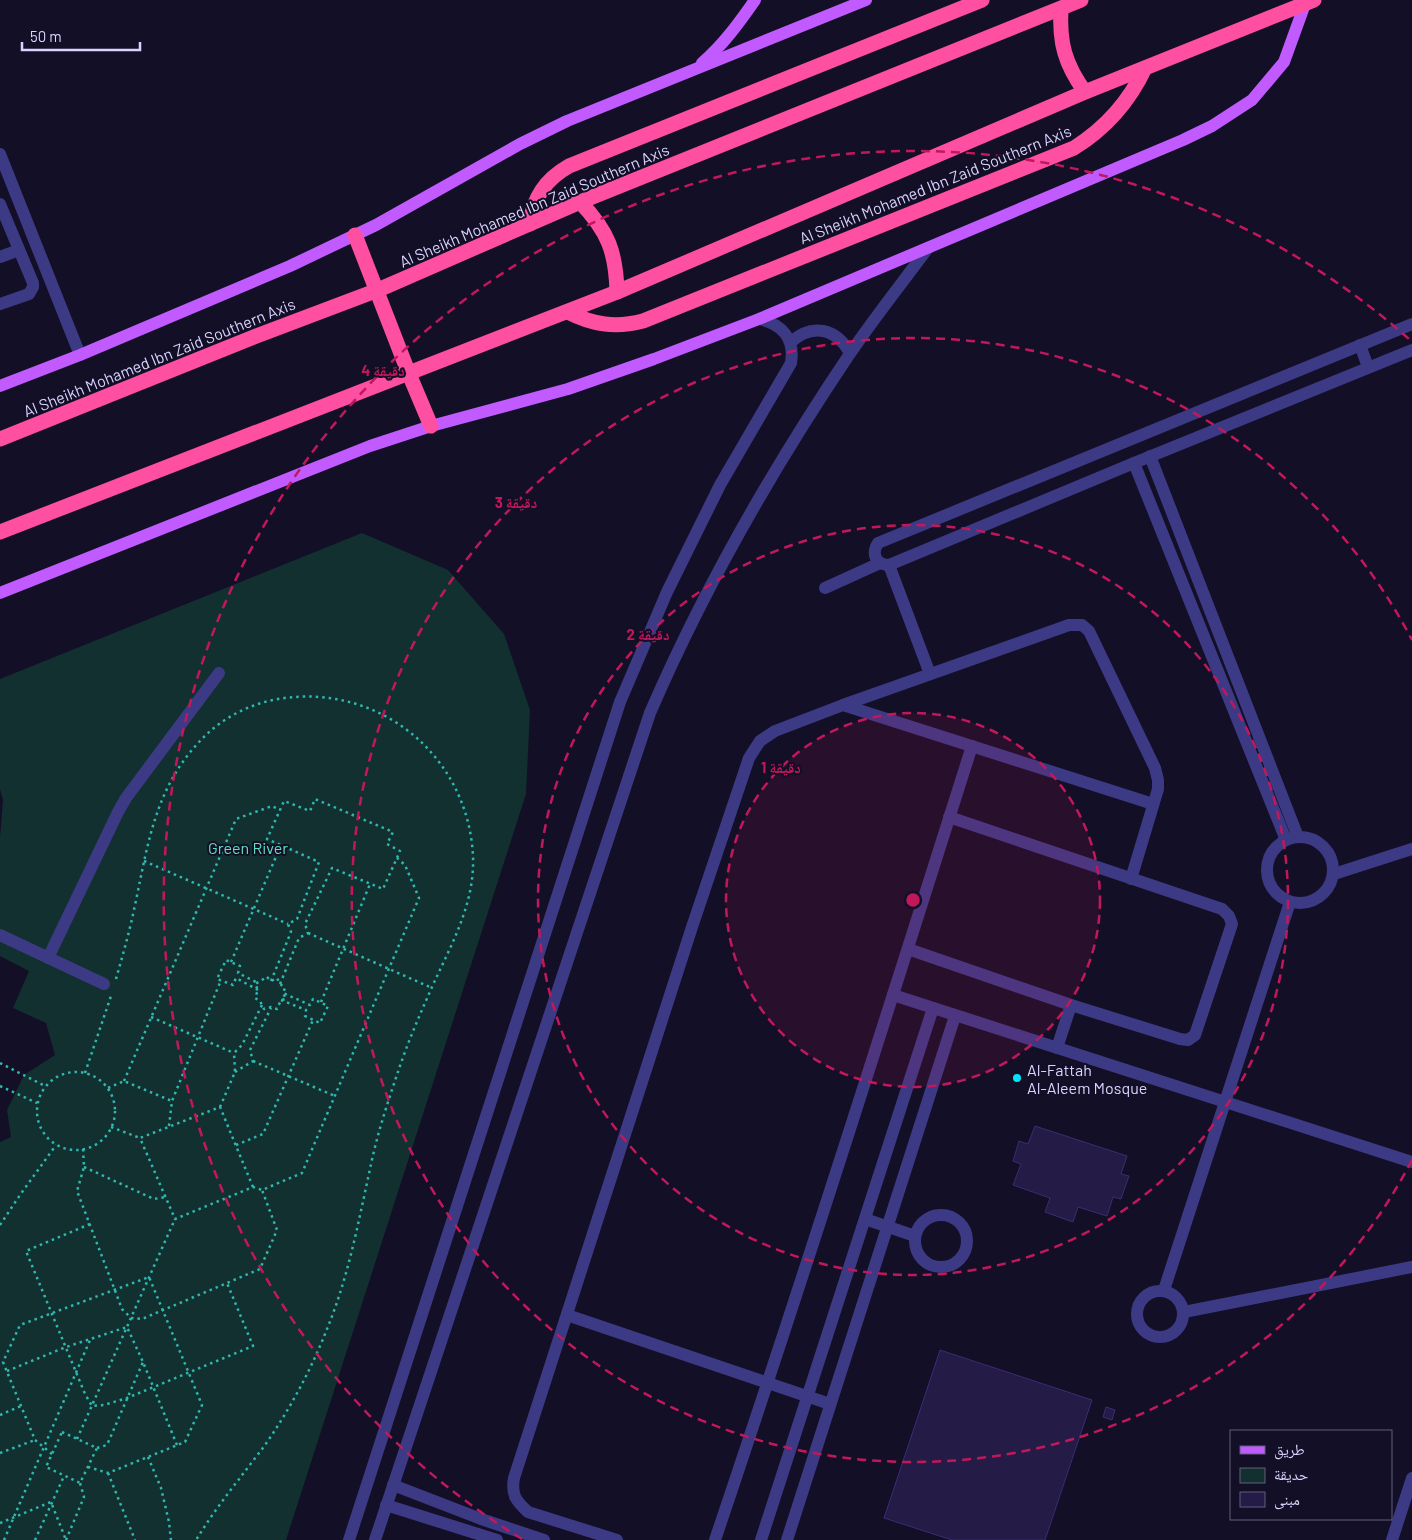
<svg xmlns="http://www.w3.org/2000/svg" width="1412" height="1540" viewBox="0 0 1412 1540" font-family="Barlow,'Noto Naskh Arabic',sans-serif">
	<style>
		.green { fill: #12302f }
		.building { fill: #241b47; stroke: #3b2d73 }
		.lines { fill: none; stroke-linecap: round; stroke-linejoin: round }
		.path { stroke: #2fb8b0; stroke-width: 2.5; stroke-dasharray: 2.5 4; stroke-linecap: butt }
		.minor { stroke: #3d3a85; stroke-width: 12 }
		.major { stroke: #c25bff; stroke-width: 12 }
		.highway { stroke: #ff4fa3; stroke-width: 15 }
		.ring { fill: none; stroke: #c2185b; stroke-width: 2.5; stroke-dasharray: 9 6 }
		.poi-dot { fill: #00e5ff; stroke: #130f26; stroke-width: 2 }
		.labels { text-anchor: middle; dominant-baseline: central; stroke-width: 4; stroke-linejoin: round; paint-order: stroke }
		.street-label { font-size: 16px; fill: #d9d4ff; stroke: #130f26 }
		.park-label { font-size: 16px; fill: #5fe0c0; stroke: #130f26 }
		.poi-label { font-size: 16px; fill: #d9d4ff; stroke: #130f26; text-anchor: start }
		.centre { fill: #c2185b; stroke: #130f26; stroke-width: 2.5 }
		.ring-label { font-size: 15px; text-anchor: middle; font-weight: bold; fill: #c2185b; stroke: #130f26; stroke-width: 4; stroke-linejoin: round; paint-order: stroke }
	</style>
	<rect width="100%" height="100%" fill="#130f26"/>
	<!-- green -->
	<polygon class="green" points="362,533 448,570 504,634 530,710 526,794 286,1540 0,1540 0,1142 11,1137 7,1110 24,1075 55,1055 46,1023 13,1008 29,971 0,956 0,838 3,800 0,789 0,679"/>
	<!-- building -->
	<g class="building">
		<polygon points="1035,1126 1127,1156 1121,1174 1129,1176 1121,1199 1113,1197 1107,1216 1078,1207 1073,1222 1045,1212 1050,1198 1013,1185 1021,1164 1013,1161 1019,1141 1028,1144"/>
		<polygon points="940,1350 1092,1400 1045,1540 952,1540 884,1518"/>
		<polygon points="1106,1407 1115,1410 1112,1420 1103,1417"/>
	</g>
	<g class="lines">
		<!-- path -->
		<g class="path">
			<polyline points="144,861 288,924"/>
			<polyline points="308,933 432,988"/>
			<polyline points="231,962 281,845"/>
			<polygon points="267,977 271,981 277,978 280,984 285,988 283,993 286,999 281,1000 277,1009 271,1007 264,1009 260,1001 255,998 258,990 255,984"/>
			<path d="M116,979c7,-25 14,-49 19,-74 13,-61 20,-117 65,-164 20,-22 49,-37 78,-42 100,-17 190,56 195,157 2,48 -22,89 -41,131 -11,25 -22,50 -31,76 -12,35 -24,71 -31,106 -12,55 -22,109 -43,160 -16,41 -37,80 -62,116 -8,11 -17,22 -25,33 -16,20 -31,41 -44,62"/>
			<polyline points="271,981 291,932 288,924 297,919 319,862 267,839 284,801 310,811 315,799 393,832 387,844 400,851 383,889 332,868 305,924 308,933 299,938 280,984"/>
			<polyline points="258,990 236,978 233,985 217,979 226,960 240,966 238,973 258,983"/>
			<polyline points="281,1000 306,1010 305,1016 320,1023 328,1006 313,999 310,1005 283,993"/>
			<polyline points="321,1002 370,884"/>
			<polyline points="151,1017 234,1053"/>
			<polyline points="253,1061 335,1096"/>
			<polyline points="0,1063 45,1086"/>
			<circle cx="76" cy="1111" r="39"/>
			<polyline points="235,1072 253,1061 250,1050 271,1008"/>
			<polyline points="85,1073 111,996"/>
			<polyline points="124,1081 236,819 272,806 280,810"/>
			<polyline points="0,1086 37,1103"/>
			<polyline points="108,1088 124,1081 172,1101"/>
			<polyline points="220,1107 235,1072 234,1053 242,1045 262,1005"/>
			<polyline points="169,1126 172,1101 221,980"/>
			<polyline points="111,1127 140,1138"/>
			<polyline points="236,1145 263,1134 313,1020"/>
			<polyline points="83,1149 84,1167 77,1191 122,1309 131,1318 142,1319 260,1269 277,1230 262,1190"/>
			<polyline points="84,1167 154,1199 165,1197"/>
			<polyline points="253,1187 220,1107 140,1138 175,1219 253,1187 262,1190 302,1173 419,898 405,865 397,858"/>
			<polyline points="90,1224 26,1251 85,1394 92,1406 104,1405 127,1398 253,1346 227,1283"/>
			<polyline points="0,1225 20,1195 56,1145"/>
			<polyline points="7,1371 66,1347 127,1327 143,1362 177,1445"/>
			<polyline points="0,1415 21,1406"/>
			<polygon points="62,1432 97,1448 80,1483 46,1467"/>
			<polyline points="77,1439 175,1219"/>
			<polyline points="97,1448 107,1445 143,1362"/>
			<polyline points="0,1453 35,1440"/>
			<polyline points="52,1454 35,1440 3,1362 20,1325 149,1277 202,1405 185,1442 108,1473 88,1467"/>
			<polyline points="148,1457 161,1488 169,1522 171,1540"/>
			<polyline points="108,1473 135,1540"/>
			<polyline points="0,1523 51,1502 66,1540"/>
			<polyline points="4,1540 90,1340"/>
			<polyline points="35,1540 64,1476"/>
			<polyline points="66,1540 84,1497 80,1483"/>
		</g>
		<!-- minor -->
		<g class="minor">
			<polyline points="0,154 80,355"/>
			<polyline points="0,204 33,283 33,287 29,294 0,304"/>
			<polyline points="0,257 19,250"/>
			<path d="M1412,324l-534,219c-7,11 -2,22 11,22l245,-102 278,-113"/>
			<path d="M791,342c21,-19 45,-14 59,11"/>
			<polyline points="1360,345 1368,367"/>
			<polyline points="1150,456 1298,837"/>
			<polyline points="1134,463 1286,840"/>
			<polyline points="889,565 930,674"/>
			<polyline points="825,588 880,563"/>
			<polyline points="843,705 1153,804"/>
			<circle cx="1300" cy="870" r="33"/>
			<polyline points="1334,874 1412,849"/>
			<polyline points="0,935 104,984"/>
			<polyline points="908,949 1071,1005 1180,1039 1188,1040 1195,1035 1232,924 1229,916 1222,909 949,817"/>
			<polyline points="48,958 118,812 126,798 219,673"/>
			<polyline points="893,995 1412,1162"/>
			<polyline points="1057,1048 1071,1005"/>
			<circle cx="941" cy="1241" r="26"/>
			<polyline points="865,1219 915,1236"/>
			<polyline points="1164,1290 1290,902"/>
			<circle cx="1160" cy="1314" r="23"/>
			<polyline points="1184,1312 1412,1267"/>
			<polyline points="567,1315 830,1404"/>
			<polyline points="393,1485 481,1519 544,1540"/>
			<polyline points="386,1505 497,1540"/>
			<path d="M349,1540l271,-838 47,-110 53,-107 71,-122c4,-24 -9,-39 -32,-44"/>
			<path d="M375,1540l275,-827c54,-125 123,-245 199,-358 25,-37 53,-72 79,-107"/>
			<path d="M617,1540l-89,-28c-12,-11 -17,-17 -14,-34l178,-551 57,-169 11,-17 15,-10 68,-26 226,-80h13l7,6 66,137 3,12v9l-27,90"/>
			<path d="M715,1540c89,-264 173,-529 257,-794"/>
			<polyline points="761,1540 933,1008"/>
			<polyline points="787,1540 955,1016"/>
			<polyline points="1392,1540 1412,1478"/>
		</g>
		<!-- major -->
		<g class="major">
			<path d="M702,63c21,-18 37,-40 53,-63"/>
			<polyline points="0,386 80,355 290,266 376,225 520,144 567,121 866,0"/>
			<polyline points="0,593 370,446 431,426 568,389 654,359 759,319 1183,140 1212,126 1252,100 1284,62 1305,4"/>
		</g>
		<!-- highway -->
		<g class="highway">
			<path d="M1061,9c-2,34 4,55 24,83"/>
			<path d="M580,202c28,29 36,50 37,90"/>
			<path d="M530,224c3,-27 16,-45 39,-58l413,-166"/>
			<polyline points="355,235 409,374 431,426"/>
			<path d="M568,312c25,13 48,16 75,9l431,-173c32,-20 55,-46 71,-80"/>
			<polyline points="0,439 259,335 378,290 580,202 1081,0"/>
			<polyline points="0,532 617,292 1085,92 1314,0"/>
		</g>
	</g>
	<!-- distance rings -->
	<circle cx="913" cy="900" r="187" fill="#c2185b" fill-opacity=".12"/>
	<g class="ring">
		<circle cx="913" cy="900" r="187"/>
		<circle cx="913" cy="900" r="375"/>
		<path d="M1412 1160A562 562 0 1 1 1412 640"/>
		<path d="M522 1539A749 749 0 1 1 1409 339"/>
	</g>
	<!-- markers -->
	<circle class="poi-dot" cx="1017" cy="1078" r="5"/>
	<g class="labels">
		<!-- street labels -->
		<g class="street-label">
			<text transform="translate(935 184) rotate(-22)">Al Sheikh Mohamed Ibn Zaid Southern Axis</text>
			<text transform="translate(534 205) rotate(-23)">Al Sheikh Mohamed Ibn Zaid Southern Axis</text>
			<text transform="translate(159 357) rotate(-22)">Al Sheikh Mohamed Ibn Zaid Southern Axis</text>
		</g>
		<!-- park labels -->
		<g class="park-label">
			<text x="248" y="847">Green River</text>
		</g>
		<!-- poi labels -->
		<g class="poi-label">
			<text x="1027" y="1069">Al-Fattah<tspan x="1027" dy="18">Al-Aleem Mosque</tspan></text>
		</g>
	</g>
	<circle cx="913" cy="900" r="8" class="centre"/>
	<g class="ring-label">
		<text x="383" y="376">4 دقيقة</text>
		<text x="516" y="508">3 دقيقة</text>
		<text x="648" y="640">2 دقيقة</text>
		<text x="781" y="773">1 دقيقة</text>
	</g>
	<!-- legend -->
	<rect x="1230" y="1430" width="162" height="90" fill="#130f26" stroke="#625e7d"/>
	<rect x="1240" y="1446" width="25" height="8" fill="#c25bff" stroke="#625e7d"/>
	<text x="1274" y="1455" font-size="15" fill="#d9d4ff">طريق</text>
	<rect x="1240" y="1468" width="25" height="15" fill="#12302f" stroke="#625e7d"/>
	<text x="1274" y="1480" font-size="15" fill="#d9d4ff">حديقة</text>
	<rect x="1240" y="1492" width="25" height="15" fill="#241b47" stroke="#625e7d"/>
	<text x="1274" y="1505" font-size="15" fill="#d9d4ff">مبنى</text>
	<!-- scale -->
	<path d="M22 42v8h118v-8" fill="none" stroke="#d9d4ff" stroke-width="2.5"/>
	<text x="30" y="42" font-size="15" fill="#d9d4ff" stroke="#130f26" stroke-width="4" paint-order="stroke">50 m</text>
</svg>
